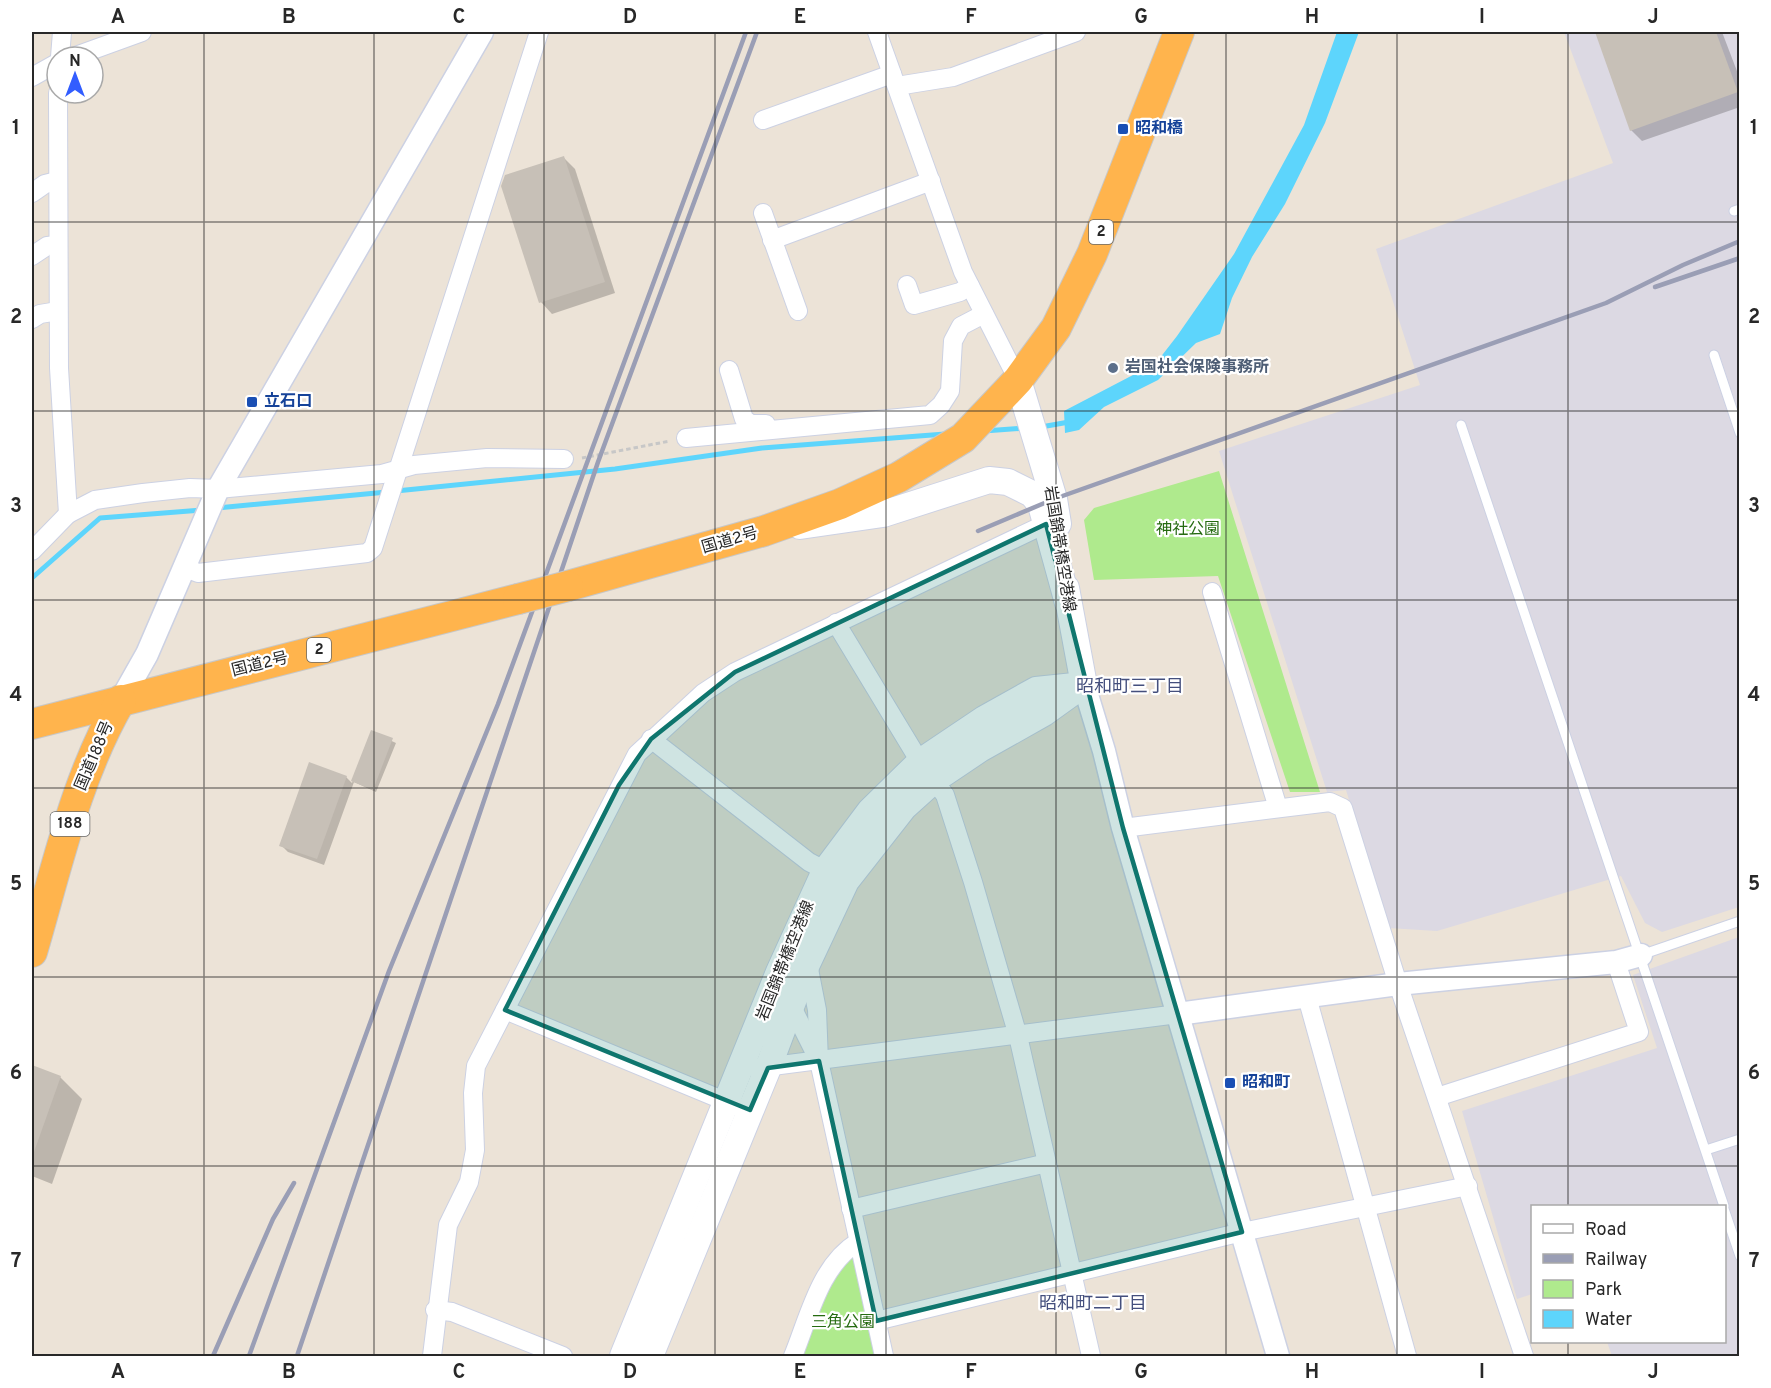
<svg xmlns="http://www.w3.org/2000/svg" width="1771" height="1388" viewBox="0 0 1771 1388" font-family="Overpass,'Noto Sans JP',sans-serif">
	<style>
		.industrial { fill: #dcd9e3 }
		.green { fill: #afea8d }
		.water { fill: #5dd5fc }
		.shadow { fill: #0003 }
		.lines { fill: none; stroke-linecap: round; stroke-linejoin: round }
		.stream { stroke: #5dd5fc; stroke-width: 5 }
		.building { fill: #c7c0b7 }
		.service-casing { stroke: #ccd1e3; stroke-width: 11 }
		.minor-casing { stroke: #ccd1e3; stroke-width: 20 }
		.tertiary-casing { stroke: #ccd1e3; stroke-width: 25 }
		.secondary-casing { stroke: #ccd1e3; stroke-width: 28 }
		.trunk-casing { stroke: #c7c7c7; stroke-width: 32 }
		.path { stroke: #c7c7c7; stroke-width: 3; stroke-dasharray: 4.5 3; stroke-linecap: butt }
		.service { stroke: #fff; stroke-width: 9 }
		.minor { stroke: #fff; stroke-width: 18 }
		.tertiary { stroke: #fff; stroke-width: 22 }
		.secondary { stroke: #fff; stroke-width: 26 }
		.trunk { stroke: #ffb44d; stroke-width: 30 }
		.rail { stroke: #9a9eb5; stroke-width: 4.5 }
		.trunk-bridge-casing { stroke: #c7c7c7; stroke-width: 32; stroke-linecap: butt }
		.trunk-bridge { stroke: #ffb44d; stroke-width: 30 }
		.marked { fill: #0f766e; fill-opacity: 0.2; stroke: #0f766e; stroke-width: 4.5; stroke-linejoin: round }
		.grid { fill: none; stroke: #282828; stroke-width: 1.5; stroke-opacity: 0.55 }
		.transit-dot { fill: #1a4fb4; stroke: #fff; stroke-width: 2 }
		.service-dot { fill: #5c6f8a; stroke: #fff; stroke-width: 2 }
		.labels { text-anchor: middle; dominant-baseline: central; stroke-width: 4.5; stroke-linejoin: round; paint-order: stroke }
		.shield { fill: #fff; stroke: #686868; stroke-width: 1.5 }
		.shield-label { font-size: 15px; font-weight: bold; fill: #282828 }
		.transit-label { font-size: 16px; font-weight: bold; fill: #164399; stroke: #fff; text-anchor: start }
		.service-label { font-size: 16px; font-weight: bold; fill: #4e5e75; stroke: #fff; text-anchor: start }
		.park-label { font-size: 16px; fill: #266b11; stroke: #fff }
		.street-label { font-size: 16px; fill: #282828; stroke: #fff }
		.neighbourhood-label { font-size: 18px; fill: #444f7d; stroke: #fff }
		.neatline { fill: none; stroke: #282828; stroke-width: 2 }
		.grid-label { font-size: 20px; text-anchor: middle; font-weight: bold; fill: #282828 }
	</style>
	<rect width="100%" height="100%" fill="#ece3d7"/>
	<!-- industrial -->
	<g class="industrial">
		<polygon points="1564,32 1739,32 1739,907 1662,932 1645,923 1621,876 1437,931 1388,928 1346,790 1327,792 1219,451 1420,385 1376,249 1613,163"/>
		<polygon points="1739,937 1739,1356 1612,1356 1607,1342 1724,1342 1724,1206 1532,1206 1532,1294 1517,1299 1462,1111 1657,1048 1633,975"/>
	</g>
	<!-- green -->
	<g class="green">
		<polygon points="1219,471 1320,792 1290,792 1218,576 1094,580 1084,520 1094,508"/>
		<polygon points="859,1247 885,1356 794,1356 829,1269"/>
	</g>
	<!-- water -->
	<polygon class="water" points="1337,32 1359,32 1325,123 1285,204 1252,257 1232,298 1220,334 1196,343 1158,380 1104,407 1079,430 1065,433 1064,411 1156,363 1177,336 1234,254 1304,125"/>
	<!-- shadow -->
	<g class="shadow">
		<polygon points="1596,32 1722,32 1740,79 1740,107 1642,141 1631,130"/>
		<polygon points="564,158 575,169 615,293 552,314 541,302 503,186"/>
		<polygon points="372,732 396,743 376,792 354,782 324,865 288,852 281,845 346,777 352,783"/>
		<polygon points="32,1067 60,1077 82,1099 52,1184 32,1176"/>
	</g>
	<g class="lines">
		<!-- stream -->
		<g class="stream">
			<polyline points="1041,427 1069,422"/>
			<polyline points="984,431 1025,428"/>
			<polyline points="396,491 615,469 762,448 945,434"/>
			<polyline points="217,508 387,492"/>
			<polyline points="32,578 100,518 202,510"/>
		</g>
	</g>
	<!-- building -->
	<g class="building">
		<polygon points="1595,32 1716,32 1738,92 1630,131"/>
		<polygon points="564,156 605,282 539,303 501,186 505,175"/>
		<polygon points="371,730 393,738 373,790 351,781"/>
		<polygon points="309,762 347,776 317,859 279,846"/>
		<polygon points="32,1065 61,1076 34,1152 32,1152"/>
	</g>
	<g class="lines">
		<defs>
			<g id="service">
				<polyline points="1734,211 1740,209"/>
				<polyline points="1714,355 1740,433"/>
				<polyline points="1461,425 1724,1206"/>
				<polyline points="1641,955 1740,921"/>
				<polyline points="1706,1150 1740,1139"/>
				<polyline points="1724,1209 1740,1256"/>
			</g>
			<g id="minor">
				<polyline points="877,32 963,272 1018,380"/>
				<polyline points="60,57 62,32"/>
				<polyline points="73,57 142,32"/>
				<polyline points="32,77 57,63"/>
				<polyline points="897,86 953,77 1076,32"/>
				<polyline points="58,93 59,368 68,514 95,500 143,493 190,488 218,489 382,474 414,465 487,458 564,459"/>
				<polyline points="763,120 892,74"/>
				<polyline points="32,193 45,184 57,181"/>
				<polyline points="763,213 798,311"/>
				<polyline points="772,240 931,181"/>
				<polyline points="32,256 47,246 57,245"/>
				<polyline points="907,285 914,305 960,292 970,286"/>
				<polyline points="32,319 40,314 58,311"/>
				<polyline points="729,370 744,419 751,424 766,424"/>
				<polyline points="686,438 930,415 941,405 950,391 953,341 961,326 984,314"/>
				<polyline points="32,551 68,514"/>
				<polyline points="183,567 198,573 367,553 373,548 539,32"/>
				<polyline points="1212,592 1278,808"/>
				<polyline points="836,623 920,762 945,795 973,882 1018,1036 1091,1356"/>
				<polyline points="651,739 809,862 836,876"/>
				<polyline points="1123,828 1330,802 1343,808 1398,984 1524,1356"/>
				<polyline points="808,964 817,1010 819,1061 884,1356"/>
				<polyline points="1307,997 1407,1356"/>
				<polyline points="789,1001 817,1057"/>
				<polyline points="505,1010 737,1106"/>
				<polyline points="757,1068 1178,1014"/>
				<polyline points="1437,1097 1639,1032 1616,962"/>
				<polyline points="851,1209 1047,1163"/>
				<polyline points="435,1310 452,1312 563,1356"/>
				<polyline points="876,1321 1242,1232 1468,1186"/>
				<polyline points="432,1356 448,1225 469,1182 475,1150 473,1093 476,1066 637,754 703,693 735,672 1056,519"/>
				<path d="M793,1356c16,-39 27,-91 65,-114"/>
			</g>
			<g id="tertiary">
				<polyline points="1084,685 1104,751 1123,828 1278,1356"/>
				<polyline points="121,700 147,654 218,489 482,32"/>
				<polyline points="1178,1014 1398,984 1616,962 1641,955"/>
			</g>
			<g id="secondary">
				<polyline points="1018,380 1054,499 1058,524"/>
				<polyline points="800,526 883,514 989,480 1008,482 1032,494 1041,505 1068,603"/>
				<polyline points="1066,588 1084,685"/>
				<polyline points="623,1356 779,972 825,871 870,811 920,762 984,719 1036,690 1084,685"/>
				<polyline points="650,1356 768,1068 807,964 846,881 904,807 934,780 980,749 1044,713 1083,685"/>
			</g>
			<g id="trunk">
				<polyline points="568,586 764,531 840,504 899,477 963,438 1018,380 1056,328 1092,254 1179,32"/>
				<polyline points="32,724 518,599"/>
				<path d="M32,952c25,-85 44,-175 89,-252"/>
			</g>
		</defs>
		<!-- service casing -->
		<use href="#service" class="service-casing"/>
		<!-- minor casing -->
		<use href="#minor" class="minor-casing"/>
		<!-- tertiary casing -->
		<use href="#tertiary" class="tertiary-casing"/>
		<!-- secondary casing -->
		<use href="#secondary" class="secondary-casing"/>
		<!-- trunk casing -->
		<use href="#trunk" class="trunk-casing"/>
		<!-- path -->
		<polyline class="path" points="582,458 670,441"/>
		<!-- service -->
		<use href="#service" class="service"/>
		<!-- minor -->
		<use href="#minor" class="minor"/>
		<!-- tertiary -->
		<use href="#tertiary" class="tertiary"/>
		<!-- secondary -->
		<use href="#secondary" class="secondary"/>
		<!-- trunk -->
		<use href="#trunk" class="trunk"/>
		<!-- rail -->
		<g class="rail">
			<polyline points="1655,287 1740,258"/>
			<polyline points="978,531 1054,499 1606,303 1683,265 1740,241"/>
			<polyline points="213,1356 273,1219 294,1183"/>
			<polyline points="249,1356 389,971 498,704 746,32"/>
			<polyline points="297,1356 598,462 757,32"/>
		</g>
		<defs>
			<polyline id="trunk-bridge" points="518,599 568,586"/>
		</defs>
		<!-- trunk-bridge casing -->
		<use href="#trunk-bridge" class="trunk-bridge-casing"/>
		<!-- trunk-bridge -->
		<use href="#trunk-bridge" class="trunk-bridge"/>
	</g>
	<!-- marked area -->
	<path class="marked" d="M1046,524l77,304 119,404 -366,89 -57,-260 -51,7 -18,42 -245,-100 114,-225 32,-46 84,-67z"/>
	<!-- grid -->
	<path class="grid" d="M204,32v1324M374,32v1324M544,32v1324M715,32v1324M886,32v1324M1056,32v1324M1226,32v1324M1397,32v1324M1568,32v1174M32,222h1708M32,411h1708M32,600h1708M32,788h1708M32,977h1708M32,1166h1708M1568,1342v14"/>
	<!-- markers -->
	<g class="transit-dot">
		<rect x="1117" y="123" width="12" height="12" rx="3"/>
		<rect x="246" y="396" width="12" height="12" rx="3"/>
		<rect x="1224" y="1077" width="12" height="12" rx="3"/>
	</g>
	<circle class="service-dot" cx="1113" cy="368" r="6"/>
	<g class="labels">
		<!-- shield labels -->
		<g class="shield">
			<rect x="1089" y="220" width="24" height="24" rx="4.5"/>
			<rect x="307" y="638" width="24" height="24" rx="4.5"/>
			<rect x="50.5" y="812" width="39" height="24" rx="4.5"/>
		</g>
		<g class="shield-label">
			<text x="1101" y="232">2</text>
			<text x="319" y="650">2</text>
			<text x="70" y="824">188</text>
		</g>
		<!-- transit labels -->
		<g class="transit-label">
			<text x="1135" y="129">昭和橋</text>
			<text x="264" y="402">立石口</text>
			<text x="1242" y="1083">昭和町</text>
		</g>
		<!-- service labels -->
		<g class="service-label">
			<text x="1125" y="368">岩国社会保険事務所</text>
		</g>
		<!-- park labels -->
		<g class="park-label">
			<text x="1188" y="530">神社公園</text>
			<text x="843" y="1323">三角公園</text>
		</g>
		<!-- street labels -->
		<g class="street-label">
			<text transform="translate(730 541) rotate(-16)">国道2号</text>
			<text transform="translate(1059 549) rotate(81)">岩国錦帯橋空港線</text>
			<text transform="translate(260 665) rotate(-14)">国道2号</text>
			<text transform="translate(95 756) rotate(-67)">国道188号</text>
			<text transform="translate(786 961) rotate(-68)">岩国錦帯橋空港線</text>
		</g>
		<!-- neighbourhood labels -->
		<g class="neighbourhood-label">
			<text x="1130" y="687">昭和町三丁目</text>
			<text x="1093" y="1304">昭和町二丁目</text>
		</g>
	</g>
	<!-- border -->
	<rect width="1771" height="1388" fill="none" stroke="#ffffff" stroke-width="66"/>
	<!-- legend -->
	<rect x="1531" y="1205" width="195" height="138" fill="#ffffff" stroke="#a9a9a9" stroke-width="1.5"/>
	<rect x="1543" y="1224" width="30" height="9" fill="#ffffff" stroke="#a9a9a9" stroke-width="1.5"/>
	<text x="1585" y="1235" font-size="18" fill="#282828">Road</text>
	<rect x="1543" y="1254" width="30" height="9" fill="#9a9eb5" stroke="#a9a9a9" stroke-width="1.5"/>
	<text x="1585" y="1265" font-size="18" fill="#282828">Railway</text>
	<rect x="1543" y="1280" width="30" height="18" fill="#afea8d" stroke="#a9a9a9" stroke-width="1.5"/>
	<text x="1585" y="1295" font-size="18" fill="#282828">Park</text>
	<rect x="1543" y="1310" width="30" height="18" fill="#5dd5fc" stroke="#a9a9a9" stroke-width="1.5"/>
	<text x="1585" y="1325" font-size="18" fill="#282828">Water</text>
	<!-- north arrow -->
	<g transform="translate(75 75)"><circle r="28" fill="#ffffff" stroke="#a9a9a9" stroke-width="1.5"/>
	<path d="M0-4.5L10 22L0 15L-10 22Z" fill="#325dff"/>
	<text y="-9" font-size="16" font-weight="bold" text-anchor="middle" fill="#282828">N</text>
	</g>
	<rect x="33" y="33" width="1705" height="1322" class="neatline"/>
	<g class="grid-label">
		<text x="118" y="23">A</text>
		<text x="289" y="23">B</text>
		<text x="459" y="23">C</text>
		<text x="630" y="23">D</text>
		<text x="800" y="23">E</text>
		<text x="971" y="23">F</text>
		<text x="1141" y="23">G</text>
		<text x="1312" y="23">H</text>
		<text x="1482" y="23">I</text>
		<text x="1653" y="23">J</text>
		<text x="16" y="134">1</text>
		<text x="1754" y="134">1</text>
		<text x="16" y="323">2</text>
		<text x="1754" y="323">2</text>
		<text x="16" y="512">3</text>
		<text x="1754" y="512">3</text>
		<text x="16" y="701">4</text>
		<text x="1754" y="701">4</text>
		<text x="16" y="890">5</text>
		<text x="1754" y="890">5</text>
		<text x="16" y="1079">6</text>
		<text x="1754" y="1079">6</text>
		<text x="16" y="1267">7</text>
		<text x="1754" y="1267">7</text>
		<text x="118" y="1378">A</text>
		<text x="289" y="1378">B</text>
		<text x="459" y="1378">C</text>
		<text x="630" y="1378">D</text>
		<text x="800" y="1378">E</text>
		<text x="971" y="1378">F</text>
		<text x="1141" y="1378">G</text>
		<text x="1312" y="1378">H</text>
		<text x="1482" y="1378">I</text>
		<text x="1653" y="1378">J</text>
	</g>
</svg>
